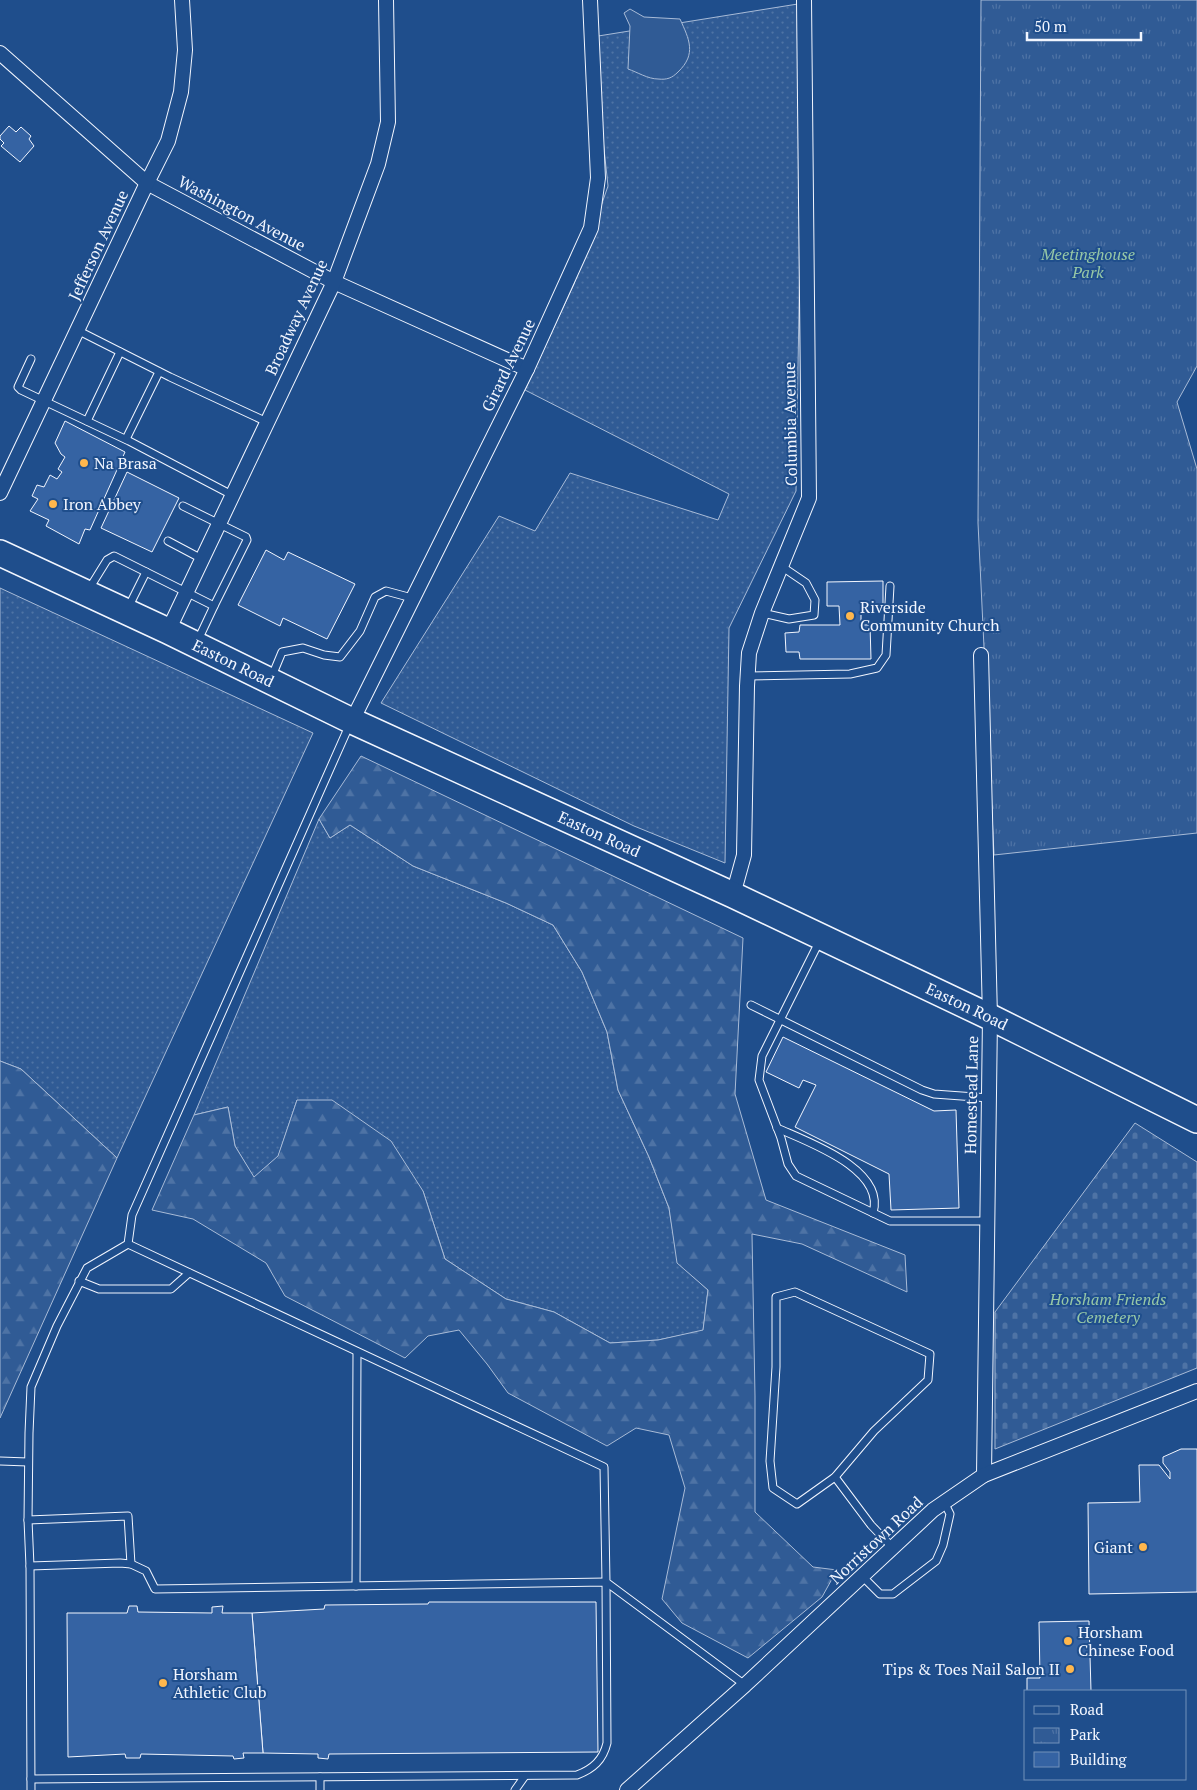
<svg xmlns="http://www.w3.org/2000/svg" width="1197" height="1790" viewBox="0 0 1197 1790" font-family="'PT Serif',serif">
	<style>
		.grass { fill: url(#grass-dots); stroke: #a8bbd7 }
		.forest { fill: url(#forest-firs); stroke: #a8bbd7 }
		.cemetery { fill: url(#cemetery-stones); stroke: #a8bbd7 }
		.park { fill: url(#park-tufts); stroke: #a8bbd7 }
		.garden { fill: #305b95; stroke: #a8bbd7 }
		.building { fill: #3563a3; stroke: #f2f6ff }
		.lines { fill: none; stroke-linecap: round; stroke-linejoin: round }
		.lane-casing { stroke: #f2f6ff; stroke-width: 9 }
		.street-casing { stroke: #f2f6ff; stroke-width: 16 }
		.highway-casing { stroke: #f2f6ff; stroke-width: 28 }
		.lane { stroke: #1f4e8c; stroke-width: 7 }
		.street { stroke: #1f4e8c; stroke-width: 14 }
		.highway { stroke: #1f4e8c; stroke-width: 25 }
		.poi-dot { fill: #ffb74d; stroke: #1f4e8c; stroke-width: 2 }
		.labels { text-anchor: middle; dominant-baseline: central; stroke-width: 4; stroke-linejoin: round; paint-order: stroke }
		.street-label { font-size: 16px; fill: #f2f6ff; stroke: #1f4e8c }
		.park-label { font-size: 16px; font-style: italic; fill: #97c8a6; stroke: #1f4e8c }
		.poi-label { font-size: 16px; fill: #f2f6ff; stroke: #1f4e8c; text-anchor: start }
	</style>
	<defs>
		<pattern id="grass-dots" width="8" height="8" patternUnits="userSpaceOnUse" patternTransform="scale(1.25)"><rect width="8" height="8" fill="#305b95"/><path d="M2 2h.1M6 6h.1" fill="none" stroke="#4e73a5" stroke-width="1.8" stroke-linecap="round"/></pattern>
		<pattern id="forest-firs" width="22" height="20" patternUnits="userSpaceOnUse" patternTransform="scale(1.25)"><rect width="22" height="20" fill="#305b95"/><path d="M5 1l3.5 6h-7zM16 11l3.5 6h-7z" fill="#4e73a5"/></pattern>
		<pattern id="cemetery-stones" width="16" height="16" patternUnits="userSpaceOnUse" patternTransform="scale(1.25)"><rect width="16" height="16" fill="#305b95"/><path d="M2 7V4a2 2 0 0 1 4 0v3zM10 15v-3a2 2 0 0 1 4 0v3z" fill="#4e73a5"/></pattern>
		<pattern id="park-tufts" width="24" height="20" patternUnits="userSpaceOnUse" patternTransform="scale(1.25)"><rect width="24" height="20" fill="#305b95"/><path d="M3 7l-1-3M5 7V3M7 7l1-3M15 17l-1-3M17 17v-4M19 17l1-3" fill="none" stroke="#4e73a5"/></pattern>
	</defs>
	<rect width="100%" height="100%" fill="#1f4e8c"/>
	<!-- grass -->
	<g class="grass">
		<polygon points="804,3 796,491 729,628 725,863 634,826 381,703 499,516 535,531 570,473 718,520 729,494 525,390 574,284 608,186 592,37"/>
		<polygon points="0,588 313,733 117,1158 21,1069 0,1061"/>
		<polygon points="319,819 330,838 350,825 413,866 506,903 553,925 582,972 607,1032 618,1090 649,1157 669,1208 678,1263 708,1290 703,1331 658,1340 610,1343 554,1312 506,1299 445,1259 423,1191 297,1100 278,1157 254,1178 235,1146 228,1107 194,1115"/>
	</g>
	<!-- forest -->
	<g class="forest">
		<polygon points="361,756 743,938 735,1094 766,1200 905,1255 907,1292 802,1244 752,1234 755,1396 755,1512 813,1567 837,1570 822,1597 748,1658 682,1623 662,1599 685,1488 669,1435 636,1428 607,1446 508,1393 487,1364 459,1330 428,1336 405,1358 285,1296 266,1263 193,1219 152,1210 194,1115 228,1107 235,1146 254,1177 278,1156 297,1100 332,1100 391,1141 423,1191 445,1259 506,1299 554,1312 610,1343 658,1340 703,1330 708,1290 677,1263 669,1208 649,1157 618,1090 607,1032 582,972 553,925 506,903 413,866 350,825 330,838 319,819"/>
		<polygon points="0,1061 21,1069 117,1158 0,1418"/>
	</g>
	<!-- cemetery -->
	<polygon class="cemetery" points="1135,1123 1197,1162 1197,1368 995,1449 995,1312"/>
	<!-- park -->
	<polygon class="park" points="981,0 1197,0 1197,366 1177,402 1197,469 1197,833 994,855 978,523"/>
	<!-- garden -->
	<path class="garden" d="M630,9l14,8 36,2c9,20 17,35 -2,53 -6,6 -11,8 -20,7 -10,0 -21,-7 -30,-10l2,-43 -6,-13z"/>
	<!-- building -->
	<g class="building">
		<polygon points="9,126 16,132 21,127 31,136 29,139 34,146 20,162 1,146 4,143 0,139 0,136"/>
		<polygon points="65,421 125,452 90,530 85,529 79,544 46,526 49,520 30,511 38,499 32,496 37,485 44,487 50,475 57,479 62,472 58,469 65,457 61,454 55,443"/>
		<polygon points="127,472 179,498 152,552 101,528"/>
		<polygon points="266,550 284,560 288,552 355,584 327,639 283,618 280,626 238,605"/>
		<polygon points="883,581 883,605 861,606 861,625 870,625 871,659 800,659 799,652 786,652 785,633 799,632 800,625 840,625 839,606 827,606 827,582"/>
		<polygon points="783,1037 934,1111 956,1110 959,1208 891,1210 889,1174 795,1127 816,1085 803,1080 799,1088 766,1072"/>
		<polygon points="1181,1449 1197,1449 1197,1592 1089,1594 1088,1503 1140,1502 1139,1465 1159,1465 1170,1479 1170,1472 1163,1463 1163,1457"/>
		<polygon points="429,1602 596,1602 598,1752 329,1754 328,1759 318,1758 318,1754 263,1753 252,1613 324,1609 325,1605 428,1604"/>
		<polygon points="129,1606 137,1606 138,1612 212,1613 212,1607 223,1606 222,1613 252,1613 263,1753 243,1753 244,1758 234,1759 233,1756 141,1754 140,1758 126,1758 125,1754 68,1757 67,1613 127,1613"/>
		<polygon points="1089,1621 1091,1691 1027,1691 1027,1678 1040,1678 1039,1622"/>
	</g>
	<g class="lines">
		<defs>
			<g id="lane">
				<polyline points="77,330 170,377 267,422"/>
				<polyline points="31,359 18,387 21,390 129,441 232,495"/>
				<polyline points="87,421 120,352"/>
				<polyline points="126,439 159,372"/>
				<polyline points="183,506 246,537 247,540 214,606"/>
				<polyline points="168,541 202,559"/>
				<polyline points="89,589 107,560 114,556 214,606 198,640"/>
				<polyline points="128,608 146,572"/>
				<polyline points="762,613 789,619 814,615 815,600 806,583 781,566"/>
				<polyline points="272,676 282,652 303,648 324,655 340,657 360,631 375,597 386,591 412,598"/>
				<polyline points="747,676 850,674 877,668 886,655 890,586"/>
				<polyline points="819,942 762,1056 759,1080 781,1138 788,1164 796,1176 890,1221 987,1221"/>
				<polyline points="751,1005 922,1090 934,1094 989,1098"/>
				<path d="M777,1128c31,14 109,41 96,85"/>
				<polyline points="128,1244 604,1467 606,1582 745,1685"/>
				<polyline points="79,1281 99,1289 171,1289 189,1273"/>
				<polygon points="795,1292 930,1354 928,1380 874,1431 835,1477 797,1504 773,1488 770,1461 776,1367 776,1297"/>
				<polyline points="0,1461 28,1462"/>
				<polyline points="835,1477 871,1525 893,1548"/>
				<polyline points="28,1520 128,1516 131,1564"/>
				<path d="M30,1566l90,-3 11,1 15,7 9,18 451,-7 1,161c-4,17 -14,26 -30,32l-546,4"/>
				<polyline points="862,1576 880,1594 893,1594 936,1561 943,1545 950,1514 944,1502"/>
				<polyline points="356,1586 357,1352"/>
				<polyline points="31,1790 30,1566 28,1520 29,1433 31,1387 57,1326 87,1268 128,1244 132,1215 349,726"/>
				<polyline points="320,1790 320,1777"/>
				<polyline points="515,1790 525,1776"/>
			</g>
			<g id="street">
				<polyline points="0,53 147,183 334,282 527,369"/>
				<polyline points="0,493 147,183 168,141 181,92 185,50 182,0"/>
				<polyline points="168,631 334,282 378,164 388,122 386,0"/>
				<polyline points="981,655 990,1017 984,1475"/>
				<polyline points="352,721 527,369 591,228 598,178 590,0"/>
				<polyline points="733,895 744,855 747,686 749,653 762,613 809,498 804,0"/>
				<polyline points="627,1790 745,1685 933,1510 984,1475 1197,1391"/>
			</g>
			<g id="highway">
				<path id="s1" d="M0,553l168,78 184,90 381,174 257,122 207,103"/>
			</g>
		</defs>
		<!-- lane casing -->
		<use href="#lane" class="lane-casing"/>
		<!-- street casing -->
		<use href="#street" class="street-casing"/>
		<!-- highway casing -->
		<use href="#highway" class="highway-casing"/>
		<!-- lane -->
		<use href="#lane" class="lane"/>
		<!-- street -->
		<use href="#street" class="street"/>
		<!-- highway -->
		<use href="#highway" class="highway"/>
	</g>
	<!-- markers -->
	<g class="poi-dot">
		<circle cx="84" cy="463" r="5"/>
		<circle cx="53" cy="504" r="5"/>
		<circle cx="850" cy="616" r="5"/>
		<circle cx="1143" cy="1547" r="5"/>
		<circle cx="1068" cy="1641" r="5"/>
		<circle cx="1070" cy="1669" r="5"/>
		<circle cx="163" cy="1683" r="5"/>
	</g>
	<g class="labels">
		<!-- street labels -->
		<g class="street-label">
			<text transform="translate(242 213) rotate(28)">Washington Avenue</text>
			<text transform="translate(98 245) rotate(-65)">Jefferson Avenue</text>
			<text transform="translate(296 317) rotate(-65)">Broadway Avenue</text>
			<text transform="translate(508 365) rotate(-64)">Girard Avenue</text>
			<text transform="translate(790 424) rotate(-91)">Columbia Avenue</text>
			<text stroke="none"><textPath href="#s1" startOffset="258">Easton Road</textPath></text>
			<text stroke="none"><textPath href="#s1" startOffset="662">Easton Road</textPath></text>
			<text stroke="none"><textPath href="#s1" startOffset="1068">Easton Road</textPath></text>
			<text transform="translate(971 1095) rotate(-89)">Homestead Lane</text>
			<text transform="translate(876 1540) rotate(-43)">Norristown Road</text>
		</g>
		<!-- park labels -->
		<g class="park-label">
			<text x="1088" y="254">Meetinghouse<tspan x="1088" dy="18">Park</tspan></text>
			<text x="1108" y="1299">Horsham Friends<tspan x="1108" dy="18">Cemetery</tspan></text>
		</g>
		<!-- poi labels -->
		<g class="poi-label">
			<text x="94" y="463">Na Brasa</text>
			<text x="63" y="504">Iron Abbey</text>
			<text x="860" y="607">Riverside<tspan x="860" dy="18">Community Church</tspan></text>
			<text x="1133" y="1547" text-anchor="end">Giant</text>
			<text x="1078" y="1632">Horsham<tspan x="1078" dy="18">Chinese Food</tspan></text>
			<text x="1060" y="1669" text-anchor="end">Tips &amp; Toes Nail Salon II</text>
			<text x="173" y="1674">Horsham<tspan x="173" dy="18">Athletic Club</tspan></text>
		</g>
	</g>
	<!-- legend -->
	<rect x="1024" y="1690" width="162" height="90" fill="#1f4e8c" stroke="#7391ba"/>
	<rect x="1034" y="1706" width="25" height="8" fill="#1f4e8c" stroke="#7391ba"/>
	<text x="1070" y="1715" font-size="15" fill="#f2f6ff">Road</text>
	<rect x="1034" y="1728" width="25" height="15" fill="url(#park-tufts)" stroke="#7391ba"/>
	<text x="1070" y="1740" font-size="15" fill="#f2f6ff">Park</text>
	<rect x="1034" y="1752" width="25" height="15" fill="#3563a3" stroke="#7391ba"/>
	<text x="1070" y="1765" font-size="15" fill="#f2f6ff">Building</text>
	<!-- scale -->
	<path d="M1027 32v8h114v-8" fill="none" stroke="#f2f6ff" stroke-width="2.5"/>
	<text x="1034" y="32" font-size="15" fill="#f2f6ff" stroke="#1f4e8c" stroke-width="4" paint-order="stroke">50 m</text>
</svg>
